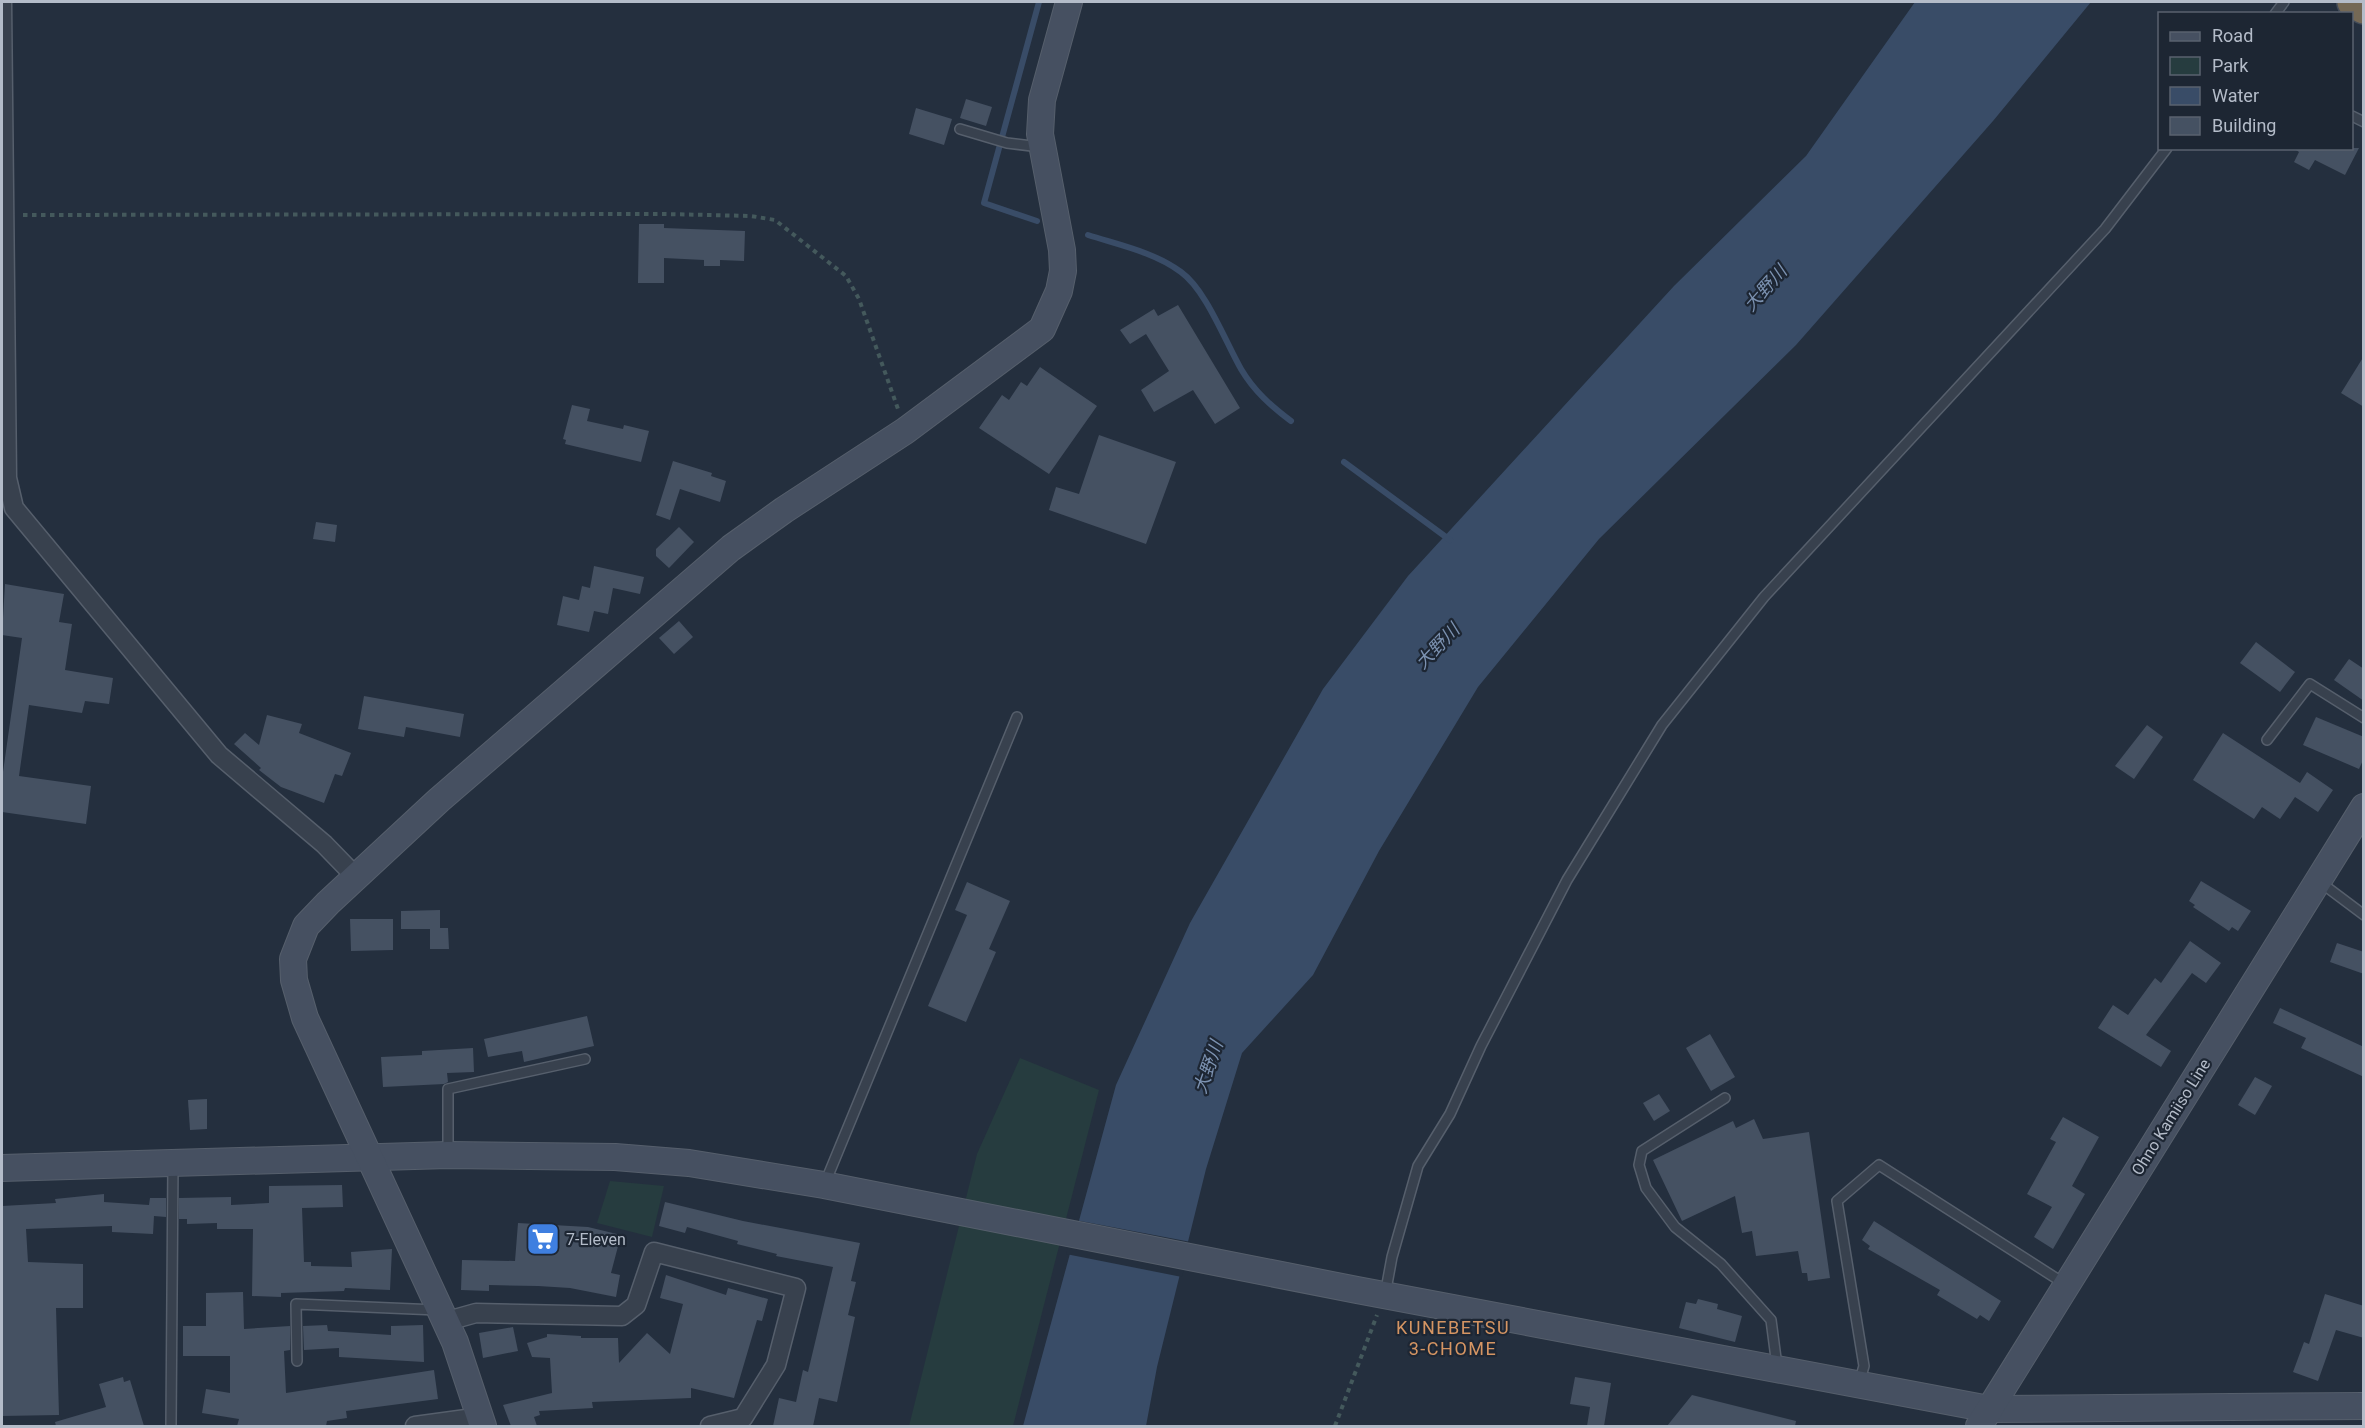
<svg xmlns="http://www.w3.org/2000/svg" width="2365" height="1428" viewBox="0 0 2365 1428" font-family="Roboto,'Noto Sans JP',sans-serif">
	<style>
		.green { fill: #263c3f }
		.water { fill: #394c67 }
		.pier { fill: #242f3e }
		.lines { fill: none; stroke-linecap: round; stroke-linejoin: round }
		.stream { stroke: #394c67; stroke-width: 6 }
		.building { fill: #455162 }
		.lane-casing { stroke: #565f6c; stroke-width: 12 }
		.street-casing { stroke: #565f6c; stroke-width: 21 }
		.secondary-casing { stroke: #565f6c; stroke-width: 28 }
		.highway-casing { stroke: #434c59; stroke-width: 36 }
		.path { stroke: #44595c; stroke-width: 4; stroke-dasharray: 4.5 4.5; stroke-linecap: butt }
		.lane { stroke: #38414e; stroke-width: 9 }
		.street { stroke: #38414e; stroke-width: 18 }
		.secondary { stroke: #465061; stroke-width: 26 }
		.highway { stroke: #746855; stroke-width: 33 }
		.labels { text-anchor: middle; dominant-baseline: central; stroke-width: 4.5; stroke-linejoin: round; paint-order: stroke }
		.street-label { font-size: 16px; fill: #b4bcc9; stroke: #1d2633 }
		.poi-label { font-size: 16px; fill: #b4bcc9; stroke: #1d2633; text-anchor: start }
		.water-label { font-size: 18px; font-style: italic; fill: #7c92b1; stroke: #1d2633 }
		.neighbourhood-label { font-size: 18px; letter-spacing: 1.5px; fill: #d59563; stroke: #1d2633 }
	</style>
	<rect width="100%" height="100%" fill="#242f3e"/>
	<!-- green -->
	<g class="green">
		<polygon points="1020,1058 1099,1090 1013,1426 909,1426 977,1154"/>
		<polygon points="610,1181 664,1186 652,1237 597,1223"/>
	</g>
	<!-- water -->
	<polygon class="water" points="1915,2 2091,2 1993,121 1796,345 1599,539 1478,687 1379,851 1313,975 1242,1053 1206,1169 1157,1367 1146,1426 1023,1426 1116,1085 1190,923 1323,689 1408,576 1674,286 1806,156"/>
	<!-- pier -->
	<polygon class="pier" points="1075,1220 1191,1242 1182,1277 1066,1254"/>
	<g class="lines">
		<!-- stream -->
		<g class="stream">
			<polyline points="1037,221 984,203 1039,2"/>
			<path d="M1088,235c31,10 66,17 93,37 25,18 44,69 60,97 13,22 30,37 50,52"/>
			<polyline points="1344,462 1450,540"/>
		</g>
	</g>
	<!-- building -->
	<g class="building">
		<polygon points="966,99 992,107 986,126 960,118"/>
		<polygon points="916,108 952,119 944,145 909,134"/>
		<polygon points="2293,148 2359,148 2345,175 2315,160 2309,170 2294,162 2299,152"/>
		<polygon points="639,224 664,224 664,228 745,231 744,261 720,260 720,266 704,266 704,260 664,258 664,283 638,283"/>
		<polygon points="1178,305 1240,408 1215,424 1193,390 1154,412 1141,390 1169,371 1146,334 1130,344 1120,330 1154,309 1158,316"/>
		<polygon points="2364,356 2364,407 2341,393"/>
		<polygon points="1040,367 1097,406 1049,474 979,428 1002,395 1009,400 1021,382 1027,386"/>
		<polygon points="572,405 590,409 587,421 623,429 624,425 649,431 641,462 565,444 566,440 563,439"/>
		<polygon points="1099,435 1176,462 1146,544 1049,510 1056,487 1079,494"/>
		<polygon points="673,461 712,473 711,476 726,481 720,502 680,489 670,520 656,515"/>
		<polygon points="316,522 337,525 335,542 313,539"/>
		<polygon points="679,527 694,542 669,568 656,556 656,549"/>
		<polygon points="594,566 644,577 640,594 613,588 608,614 594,611 589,632 557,625 563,596 579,600 582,586 590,588"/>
		<polygon points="5,584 64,594 59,622 72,624 65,670 113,678 109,704 85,701 82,713 29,705 19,776 91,786 86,824 2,812 2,779 22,638 2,635"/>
		<polygon points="679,621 693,637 674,654 659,638"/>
		<polygon points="2256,642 2295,672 2280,692 2240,663"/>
		<polygon points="2349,659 2364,669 2364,701 2334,680"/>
		<polygon points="364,696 464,714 460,737 406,727 404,737 358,729"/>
		<polygon points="267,715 302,724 299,733 351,753 342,776 335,774 324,803 281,787 259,770 261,768 234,744 245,733 259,745"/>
		<polygon points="2316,717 2364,737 2364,758 2359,769 2303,745"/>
		<polygon points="2147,725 2163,737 2134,779 2115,766"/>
		<polygon points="2223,733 2300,783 2307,772 2333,790 2318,812 2295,797 2280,819 2262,807 2254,819 2193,780"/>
		<polygon points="2201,881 2251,911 2238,931 2232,927 2229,931 2193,907 2195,905 2189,901"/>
		<polygon points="967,882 1010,901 989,949 996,952 966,1022 928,1006 967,915 955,910"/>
		<polygon points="440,910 440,928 448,928 449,949 430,949 430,929 401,929 401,911"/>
		<polygon points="350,919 393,919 393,950 351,951"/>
		<polygon points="2190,941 2221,963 2206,983 2192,973 2146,1035 2171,1051 2161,1067 2098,1028 2113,1005 2128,1015 2155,978 2161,983"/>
		<polygon points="2337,943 2364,952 2364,974 2330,962"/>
		<polygon points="2280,1008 2364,1047 2364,1077 2301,1048 2306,1038 2273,1023"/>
		<polygon points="587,1016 594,1046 524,1062 522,1051 488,1057 484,1039"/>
		<polygon points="1710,1034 1735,1077 1711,1091 1686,1048"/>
		<polygon points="473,1048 474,1072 447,1073 448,1082 444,1084 383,1087 381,1057 422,1055 422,1051"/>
		<polygon points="2255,1077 2272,1086 2255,1115 2238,1105"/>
		<polygon points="1659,1094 1670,1111 1654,1121 1643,1103"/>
		<polygon points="207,1099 207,1129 190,1130 188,1100"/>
		<polygon points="2063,1117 2099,1137 2072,1186 2085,1194 2053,1249 2034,1237 2052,1207 2027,1194 2056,1142 2050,1139"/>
		<polygon points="1754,1119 1763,1139 1809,1132 1830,1278 1808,1281 1807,1273 1802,1273 1798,1251 1756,1256 1752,1231 1742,1233 1735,1196 1682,1221 1653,1160 1733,1121 1736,1128"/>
		<polygon points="342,1185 343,1207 302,1208 304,1262 311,1262 311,1266 352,1267 351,1252 392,1249 390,1290 345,1288 344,1291 281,1293 281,1297 252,1296 253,1229 217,1229 217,1223 187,1224 187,1219 179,1219 179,1198 231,1197 231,1205 269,1203 269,1186"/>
		<polygon points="104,1194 104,1202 149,1205 150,1198 166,1198 166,1217 154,1216 153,1234 112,1232 112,1226 26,1229 28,1262 83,1264 83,1308 56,1308 59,1415 2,1416 2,1206 56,1203 55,1199"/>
		<polygon points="665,1202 743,1221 860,1243 851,1281 856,1282 848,1315 855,1317 837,1402 819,1398 813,1426 773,1426 779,1398 796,1402 803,1370 808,1372 833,1267 776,1256 777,1254 737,1244 738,1241 687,1227 685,1233 659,1226"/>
		<polygon points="1874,1221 2001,1301 1989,1321 1980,1315 1977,1319 1937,1295 1940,1290 1868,1249 1870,1246 1862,1240"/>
		<polygon points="518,1223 588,1227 621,1235 611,1273 620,1275 616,1297 570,1288 538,1286 489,1285 489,1291 461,1290 462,1260 515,1261"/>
		<polygon points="666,1275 726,1295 728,1288 768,1299 762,1321 757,1320 734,1398 691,1388 691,1398 592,1402 593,1408 539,1411 540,1415 534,1417 537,1426 511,1426 503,1405 552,1393 550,1358 532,1357 527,1343 547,1337 547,1334 581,1336 581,1338 618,1338 619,1363 647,1333 670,1354 683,1304 660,1298"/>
		<polygon points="243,1292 244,1329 290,1326 290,1350 284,1351 286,1393 434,1370 438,1399 346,1411 347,1418 327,1421 326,1426 237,1426 239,1419 202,1413 206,1389 230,1393 230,1356 183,1356 183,1326 206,1326 206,1293"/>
		<polygon points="2325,1294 2364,1306 2364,1338 2336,1330 2318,1381 2293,1372 2304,1342 2309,1344"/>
		<polygon points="1698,1299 1718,1304 1717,1309 1742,1316 1735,1342 1679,1328 1686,1302 1696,1304"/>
		<polygon points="327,1325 328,1331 391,1335 391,1326 423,1325 424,1362 339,1357 339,1348 304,1350 303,1326"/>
		<polygon points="513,1327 518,1351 483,1358 479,1333"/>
		<polygon points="123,1377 124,1382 130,1380 144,1426 56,1426 55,1422 106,1407 99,1384"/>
		<polygon points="1575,1377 1611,1383 1604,1426 1587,1426 1590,1407 1570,1404"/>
		<polygon points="1692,1395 1796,1421 1795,1426 1667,1426"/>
	</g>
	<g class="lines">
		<defs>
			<g id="lane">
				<polyline points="2275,14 2284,2"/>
				<polyline points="2352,116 2364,122"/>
				<polyline points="960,129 1007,143 1040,147"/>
				<polyline points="2267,740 2310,684 2364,718"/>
				<polyline points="2320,882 2364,915"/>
				<polyline points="1725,1098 1642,1151 1639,1165 1646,1188 1675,1227 1721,1264 1771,1320 1777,1366"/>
				<polyline points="448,1152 448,1089 585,1059"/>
				<polyline points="825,1183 1017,717"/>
				<polyline points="1385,1295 1392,1257 1418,1166 1450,1114 1481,1046 1567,880 1662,725 1764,597 2105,229 2167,148"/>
				<polyline points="297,1361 296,1304 437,1310"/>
				<polyline points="1859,1383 1864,1366 1837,1201 1879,1165 2065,1284"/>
				<polyline points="171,1426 173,1164"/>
			</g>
			<g id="street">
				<polyline points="2,2 7,478 14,508 219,755 324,844 357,878"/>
				<polyline points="444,1322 476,1313 622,1316 636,1305 654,1252 796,1288 776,1365 743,1418 710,1426"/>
				<polyline points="415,1426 481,1417"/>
			</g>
			<g id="secondary">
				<polyline points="2,1168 448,1155 615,1157 689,1163 824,1185 1357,1290 1989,1409 2364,1406"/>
				<polyline points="483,1426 455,1342 305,1018 294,980 293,959 306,926 328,903 439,800 731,548 784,510 905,431 1042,329 1059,291 1063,271 1062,250 1040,134 1042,100 1069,2"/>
				<polyline points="1979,1426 2364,807"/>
			</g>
			<polyline id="highway" points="2354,2 2364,7"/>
		</defs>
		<!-- lane casing -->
		<use href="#lane" class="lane-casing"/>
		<!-- street casing -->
		<use href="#street" class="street-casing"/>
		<!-- secondary casing -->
		<use href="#secondary" class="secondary-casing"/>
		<!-- highway casing -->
		<use href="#highway" class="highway-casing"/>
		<!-- path -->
		<g class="path">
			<polyline points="23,215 665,214 751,216 775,220 846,276 859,299 898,409"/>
			<polyline points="1335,1426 1377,1315"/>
		</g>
		<!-- lane -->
		<use href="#lane" class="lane"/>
		<!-- street -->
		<use href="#street" class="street"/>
		<!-- secondary -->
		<use href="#secondary" class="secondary"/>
		<!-- highway -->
		<use href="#highway" class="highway"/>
	</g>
	<!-- icons -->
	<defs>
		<symbol id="supermarket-square" viewBox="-11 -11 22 22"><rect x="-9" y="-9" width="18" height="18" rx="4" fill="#3f7fe0" stroke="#1d2633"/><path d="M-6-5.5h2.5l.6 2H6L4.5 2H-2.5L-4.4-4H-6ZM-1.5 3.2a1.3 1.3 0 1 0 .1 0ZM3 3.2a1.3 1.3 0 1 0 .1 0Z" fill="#fff"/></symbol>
	</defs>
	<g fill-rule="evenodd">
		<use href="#supermarket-square" x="524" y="1220" width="38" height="38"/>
	</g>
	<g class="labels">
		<!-- street labels -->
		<g class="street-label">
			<text transform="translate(2171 1117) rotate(-58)">Ohno Kamiiso Line</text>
		</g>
		<!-- poi labels -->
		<g class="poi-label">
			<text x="566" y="1239">7-Eleven</text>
		</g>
		<!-- water labels -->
		<g class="water-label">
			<text transform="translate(1765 288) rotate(-48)">大野川</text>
			<text transform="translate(1437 646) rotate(-46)">大野川</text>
			<text transform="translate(1208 1067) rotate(-71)">大野川</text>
		</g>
		<!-- neighbourhood labels -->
		<g class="neighbourhood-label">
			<text x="1453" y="1327">KUNEBETSU<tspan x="1453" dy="21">3-CHOME</tspan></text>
		</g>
	</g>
	<!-- border -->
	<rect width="2365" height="1428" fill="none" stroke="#b4bcc9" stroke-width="6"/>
	<!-- legend -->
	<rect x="2158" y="12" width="195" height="138" fill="#1d2633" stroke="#59626f" stroke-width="1.5"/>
	<rect x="2170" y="32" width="30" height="9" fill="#465061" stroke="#59626f" stroke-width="1.5"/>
	<text x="2212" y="42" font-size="18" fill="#b4bcc9">Road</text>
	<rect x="2170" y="57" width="30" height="18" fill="#263c3f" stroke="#59626f" stroke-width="1.5"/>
	<text x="2212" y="72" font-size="18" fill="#b4bcc9">Park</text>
	<rect x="2170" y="87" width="30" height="18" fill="#394c67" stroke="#59626f" stroke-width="1.5"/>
	<text x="2212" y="102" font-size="18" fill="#b4bcc9">Water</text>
	<rect x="2170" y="117" width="30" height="18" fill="#455162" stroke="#59626f" stroke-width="1.5"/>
	<text x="2212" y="132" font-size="18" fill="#b4bcc9">Building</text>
</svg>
